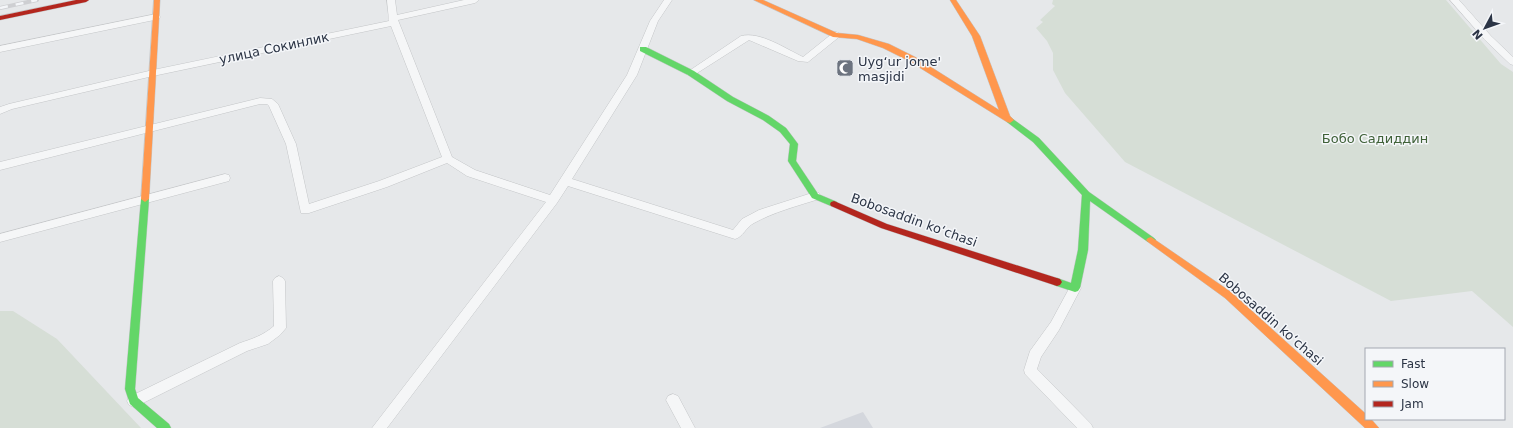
<svg xmlns="http://www.w3.org/2000/svg" width="1513" height="428" viewBox="0 0 1513 428" font-family="'DejaVu Sans',sans-serif">
	<style>
		.built { fill: #d4d7dd }
		.green { fill: #d6ded6 }
		.lines { fill: none; stroke-linecap: round; stroke-linejoin: round }
		.street-casing { stroke: #c4c6c8; stroke-width: 1 }
		.fast-casing { stroke: #c4c6c8; stroke-width: 1 }
		.slow-casing { stroke: #c4c6c8; stroke-width: 1 }
		.jam-casing { stroke: #c4c6c8; stroke-width: 1 }
		.street { fill: #f5f6f7; fill-rule: evenodd }
		.fast { fill: #63d668; fill-rule: evenodd }
		.slow { fill: #ff974d; fill-rule: evenodd }
		.jam { fill: #b3261e; fill-rule: evenodd }
		.rail-casing { stroke: #cecfd2; stroke-width: 4 }
		.rail { stroke: #f4f6f9; stroke-width: 2.5; stroke-dasharray: 8; stroke-linecap: butt }
		.labels { text-anchor: middle; dominant-baseline: central; stroke-width: 3; stroke-linejoin: round; paint-order: stroke }
		.street-label { font-size: 13px; fill: #2b3445; stroke: #f4f6f9 }
		.poi-label { font-size: 13px; fill: #2b3445; stroke: #f4f6f9; text-anchor: start }
		.park-label { font-size: 13px; fill: #3f6138; stroke: #f4f6f9 }
	</style>
	<rect width="100%" height="100%" fill="#e6e8ea"/>
	<!-- built -->
	<polygon class="built" points="863,412 873,428 820,428"/>
	<!-- green -->
	<g class="green">
		<polygon points="1053,0 1446,0 1501,64 1513,72 1513,327 1472,291 1391,301 1125,162 1065,93 1053,70 1053,53 1047,41 1036,28 1043,22 1040,20 1055,6 1052,4"/>
		<polygon points="0,311 13,311 57,339 141,428 0,428"/>
	</g>
	<g class="lines">
		<defs>
			<g id="street">
				<path d="M387,0h8l2,15 67,-15h15l-4,3 -77,17 54,137 23,13 75,25 77,-120 23,-54 14,-21h8l-14,21 -21,54 -65,104 161,51 9,-11 17,-9 56,-18 4,1 1,3 -1,3c-22,7 -45,13 -65,24 -8,4 -11,14 -19,16l-167,-53 -11,17 -170,225h-15l174,-226 -79,-26 -20,-13 -60,24 -78,26h-8l-15,-69 -17,-38 -2,-2h-7l-260,66v-8l260,-64 12,1 6,5 18,40 13,60 70,-23 63,-24 -51,-131 -238,50 -141,33 -12,5v-7l9,-3 144,-34 236,-49z"/>
				<polygon points="1450,0 1459,0 1491,36 1513,57 1513,65 1510,64 1485,40"/>
				<polygon points="156,14 159,15 160,17 159,19 0,52 0,46"/>
				<path d="M836,32l3,1 1,2 -1,2 -31,25 -10,-1 -49,-21 -55,35h-6l-2,-2 55,-37c19,-5 45,13 62,21l30,-24z"/>
				<polygon points="225,174 229,175 230,178 229,181 0,242 0,234"/>
				<path d="M279,276l4,2 2,3 1,47 -6,7 -12,9 -21,7 -108,54 -5,2 -5,-2 -2,-4 2,-4 111,-54c12,-4 24,-8 34,-17l-1,-45 2,-3z"/>
				<polygon points="1075,283 1079,285 1081,288 1059,330 1041,357 1037,369 1091,424 1093,428 1077,428 1025,374 1024,370 1030,351 1051,322 1071,285"/>
				<polygon points="673,394 678,396 695,428 681,428 666,400 668,396"/>
			</g>
			<g id="fast">
				<polygon points="640,47 646,47 694,71 733,97 769,116 786,128 798,144 796,161 818,194 837,202 838,204 837,206 831,206 812,198 788,161 790,144 780,132 763,120 727,101 688,75 640,51"/>
				<polygon points="1010,117 1039,138 1089,192 1154,238 1156,240 1154,242 1148,242 1090,201 1088,250 1080,288 1078,291 1075,292 1054,285 1052,282 1054,279 1057,278 1071,283 1078,250 1082,195 1033,142 1007,122 1006,120 1007,118"/>
				<polygon points="145,196 149,199 135,389 138,398 169,424 171,428 157,428 130,404 125,389 141,199"/>
			</g>
			<g id="slow">
				<polygon points="154,0 160,0 149,199 145,202 141,199"/>
				<polygon points="754,0 763,0 837,33 858,35 889,44 915,57 999,110 972,36 950,0 956,0 980,36 1010,116 1014,120 1010,123 1007,122 909,61 883,48 857,39 833,37"/>
				<polygon points="1151,237 1231,292 1366,414 1366,419 1371,419 1379,428 1365,428 1225,298 1148,242 1146,240 1148,238"/>
			</g>
			<g id="jam">
				<polygon points="76,0 89,0 86,2 0,20 0,16"/>
				<polygon points="834,201 887,224 1060,279 1062,282 1060,285 1057,286 881,228 831,206 830,204 831,202"/>
			</g>
		</defs>
		<!-- street casing -->
		<use href="#street" class="street-casing"/>
		<!-- fast casing -->
		<use href="#fast" class="fast-casing"/>
		<!-- slow casing -->
		<use href="#slow" class="slow-casing"/>
		<!-- jam casing -->
		<use href="#jam" class="jam-casing"/>
		<!-- street -->
		<use href="#street" class="street"/>
		<!-- fast -->
		<use href="#fast" class="fast"/>
		<!-- slow -->
		<use href="#slow" class="slow"/>
		<!-- jam -->
		<use href="#jam" class="jam"/>
		<defs>
			<polyline id="rail" points="0,8 37,0"/>
		</defs>
		<!-- rail casing -->
		<use href="#rail" class="rail-casing"/>
		<!-- rail -->
		<use href="#rail" class="rail"/>
	</g>
	<!-- icons -->
	<defs>
		<symbol id="mosque-square" viewBox="-11 -11 22 22"><rect x="-9" y="-9" width="18" height="18" rx="4" fill="#6c737f" stroke="#f4f6f9"/><path d="M3.5-4.9A6 6 0 1 0 3.5 4.9A5 5 0 1 1 3.5-4.9Z" fill="#fff"/></symbol>
	</defs>
	<g fill-rule="evenodd">
		<use href="#mosque-square" x="835" y="58" width="20" height="20"/>
	</g>
	<g class="labels">
		<!-- street labels -->
		<g class="street-label">
			<text transform="translate(274 48) rotate(-12)">улица Сокинлик</text>
			<text transform="translate(914 220) rotate(20)">Bobosaddin koʻchasi</text>
			<text transform="translate(1271 319) rotate(41)">Bobosaddin koʻchasi</text>
		</g>
		<!-- poi labels -->
		<g class="poi-label">
			<text x="858" y="61">Uygʻur jome'<tspan x="858" dy="15">masjidi</tspan></text>
		</g>
		<!-- park labels -->
		<g class="park-label">
			<text x="1375" y="138">Бобо Садиддин</text>
		</g>
	</g>
	<!-- legend -->
	<rect x="1365" y="348" width="140" height="72" fill="#f4f6f9" stroke="#a4a8b1"/>
	<rect x="1373" y="361" width="20" height="6" fill="#63d668" stroke="#a4a8b1"/>
	<text x="1401" y="368" font-size="12" fill="#2b3445">Fast</text>
	<rect x="1373" y="381" width="20" height="6" fill="#ff974d" stroke="#a4a8b1"/>
	<text x="1401" y="388" font-size="12" fill="#2b3445">Slow</text>
	<rect x="1373" y="401" width="20" height="6" fill="#b3261e" stroke="#a4a8b1"/>
	<text x="1401" y="408" font-size="12" fill="#2b3445">Jam</text>
	<!-- north arrow -->
	<g transform="translate(1485 28) rotate(229)" stroke="#f4f6f9" stroke-width="3" paint-order="stroke">
	<path d="M0-3L7 15L0 10L-7 15Z" fill="#2b3445"/>
	<text y="-6" font-size="11" font-weight="bold" text-anchor="middle" fill="#2b3445">N</text>
	</g>
</svg>
